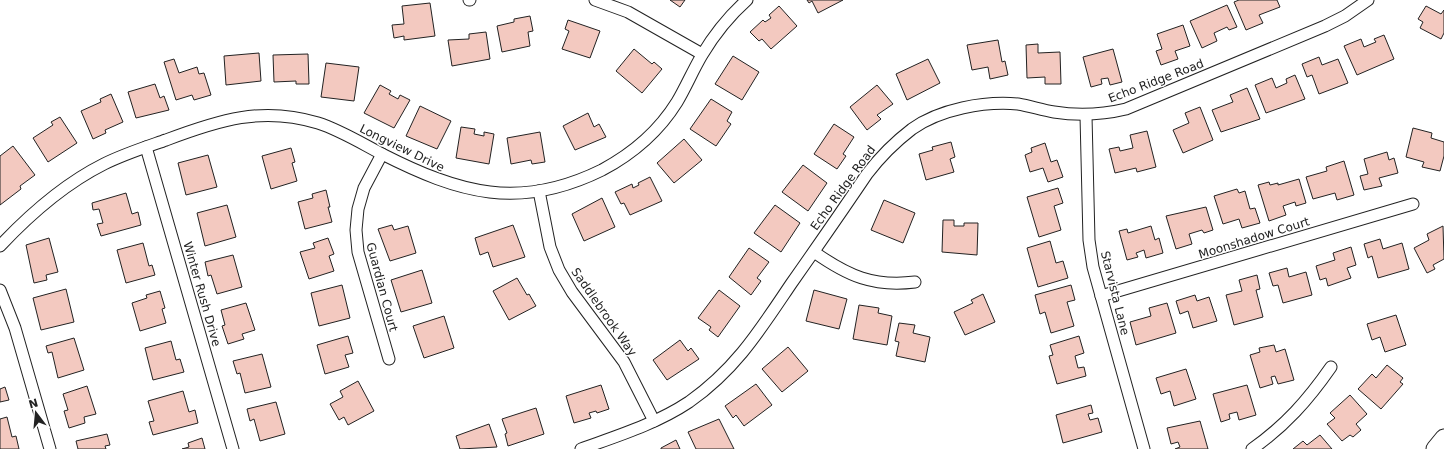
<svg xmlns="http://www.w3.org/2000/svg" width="1444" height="449" viewBox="0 0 1444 449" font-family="'DejaVu Sans',sans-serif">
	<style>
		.building { fill: #f3c9c0; stroke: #222 }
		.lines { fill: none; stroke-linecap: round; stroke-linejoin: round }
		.street-casing { stroke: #222; stroke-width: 13 }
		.primary-casing { stroke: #222; stroke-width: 19 }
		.street { stroke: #fff; stroke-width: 11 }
		.primary { stroke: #fff; stroke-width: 17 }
		.labels { text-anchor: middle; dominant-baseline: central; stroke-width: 3; stroke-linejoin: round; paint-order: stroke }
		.street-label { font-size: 12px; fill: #222; stroke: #fff }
	</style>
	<rect width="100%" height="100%" fill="#fff"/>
	<!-- building -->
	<g class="building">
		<polygon points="670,0 685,0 680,7"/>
		<polygon points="807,0 843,0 818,13 812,1 809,3"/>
		<polygon points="1239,0 1277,0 1280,7 1259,15 1263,23 1246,30 1234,2"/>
		<polygon points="430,3 435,36 404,40 404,36 394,38 392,25 404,24 402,6"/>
		<polygon points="1227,5 1237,27 1229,30 1227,27 1214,33 1217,41 1202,48 1190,21"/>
		<polygon points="779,6 797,26 771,49 762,39 759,41 750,32 763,20 765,22 771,18 769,15"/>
		<polygon points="1426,6 1441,14 1444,10 1444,33 1441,39 1420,28 1423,22 1418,19"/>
		<polygon points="530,16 533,31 528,32 530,46 502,52 497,26 514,22 514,19"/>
		<polygon points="568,20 600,31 590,58 562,49 569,31 565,29"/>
		<polygon points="1183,25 1190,46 1175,51 1178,59 1161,65 1156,51 1162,49 1157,34"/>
		<polygon points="486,32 490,59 452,66 448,40 469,39 469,34"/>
		<polygon points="1384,35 1394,59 1357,75 1344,46 1361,39 1364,47 1376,42 1374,39"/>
		<polygon points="998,40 1002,62 1005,61 1008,75 990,79 988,67 972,70 967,45"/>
		<polygon points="1038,44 1038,53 1060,52 1061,84 1045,84 1045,77 1027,78 1026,45"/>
		<polygon points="634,49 652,64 654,62 662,69 642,93 616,71"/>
		<polygon points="1113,49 1122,82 1110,85 1108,78 1101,79 1102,84 1091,87 1083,57"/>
		<polygon points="259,53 261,81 226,85 224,56"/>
		<polygon points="308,54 309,84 296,84 296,81 274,82 273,55"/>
		<polygon points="733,56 759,72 742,100 715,84"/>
		<polygon points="1319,57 1322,65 1338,59 1348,83 1319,94 1312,75 1307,77 1302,64"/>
		<polygon points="174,59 179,73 197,67 199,74 204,73 211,95 194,100 192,95 176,100 164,62"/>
		<polygon points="928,59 940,83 907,100 896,74"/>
		<polygon points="326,63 359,67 354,101 321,97"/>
		<polygon points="1295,75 1305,99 1266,113 1255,85 1272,78 1276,88 1287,83 1286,79"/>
		<polygon points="155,84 160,98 164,96 169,110 136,118 128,92"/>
		<polygon points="380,85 391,91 389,94 398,99 400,95 410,100 394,128 364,113"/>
		<polygon points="877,85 893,104 877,115 881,119 867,130 850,107"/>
		<polygon points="1247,88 1260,119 1221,132 1212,110 1233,102 1230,95"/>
		<polygon points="111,94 123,122 105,130 106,133 93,139 81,111 101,102 100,99"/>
		<polygon points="711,99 732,112 727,121 731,124 716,146 690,129"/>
		<polygon points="420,106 451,121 437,149 406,136"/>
		<polygon points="1200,107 1213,140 1183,153 1173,130 1189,123 1185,113"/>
		<polygon points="588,113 594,127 599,124 606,137 575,150 563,126"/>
		<polygon points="60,117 77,143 48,162 33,138 53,125 51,122"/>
		<polygon points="834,124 854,137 843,154 846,156 837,169 814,154"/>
		<polygon points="461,127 475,129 474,134 484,136 484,132 494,134 489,164 456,158"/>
		<polygon points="1413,128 1432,133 1431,138 1444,142 1444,156 1440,171 1422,167 1424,162 1406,157"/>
		<polygon points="1147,131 1156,167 1137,172 1136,168 1115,173 1109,149 1119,147 1120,151 1133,148 1130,135"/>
		<polygon points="540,132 545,162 532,164 531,160 511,164 507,138"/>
		<polygon points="684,139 702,160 674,183 657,163"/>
		<polygon points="951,142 955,157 950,159 954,172 926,180 919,154 933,150 932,147"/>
		<polygon points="1045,143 1051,162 1057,160 1063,177 1048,182 1043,168 1030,172 1025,155 1032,152 1031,148"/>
		<polygon points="13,146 35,175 20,186 21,189 0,205 0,156"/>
		<polygon points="291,148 295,162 292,163 297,181 271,189 262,156"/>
		<polygon points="1387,152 1389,160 1394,158 1398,173 1379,178 1382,186 1364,190 1360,176 1368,174 1364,159"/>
		<polygon points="208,155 217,187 186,195 178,163"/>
		<polygon points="1344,161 1354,195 1337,200 1335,193 1313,199 1306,177 1327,171 1326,167"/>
		<polygon points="803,165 827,183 808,211 782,192"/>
		<polygon points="650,177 662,201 630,215 624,203 621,204 615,192 632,184 633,188 639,185 638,183"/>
		<polygon points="1299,179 1306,203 1296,206 1295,202 1283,206 1286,215 1269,221 1258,185 1269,182 1270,185 1278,183 1278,185"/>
		<polygon points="1058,188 1063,203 1054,206 1061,230 1039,237 1027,197"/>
		<polygon points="1237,189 1239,193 1245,191 1250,209 1255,208 1260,223 1242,228 1239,219 1223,224 1214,196"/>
		<polygon points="326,190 330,207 328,207 332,222 305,229 298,202 313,198 312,194"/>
		<polygon points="126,193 132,214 138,212 141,225 101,236 97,224 103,223 99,209 93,210 92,203"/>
		<polygon points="602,198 615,227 584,241 572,214"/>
		<polygon points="884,200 915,213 903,243 871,230"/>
		<polygon points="227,205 236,237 205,246 197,213"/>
		<polygon points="775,205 800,223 781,252 754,233"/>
		<polygon points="1206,207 1213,230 1204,233 1202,230 1189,234 1192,244 1176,249 1166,216"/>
		<polygon points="943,220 954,220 954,226 964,226 964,223 978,223 977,255 942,252"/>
		<polygon points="392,225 394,230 408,226 416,253 390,261 378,229"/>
		<polygon points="513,225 525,257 493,267 488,252 480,255 475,238"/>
		<polygon points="1151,226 1155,240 1159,238 1163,253 1146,258 1144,250 1136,253 1138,257 1127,260 1119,231 1127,229 1128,233"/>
		<polygon points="1443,226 1444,259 1433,265 1435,269 1427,273 1414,248 1429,240 1427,234"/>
		<polygon points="49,238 58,272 46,275 47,280 34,283 26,245"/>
		<polygon points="328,238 334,254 329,256 334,271 309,279 300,252 315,248 313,243"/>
		<polygon points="1380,239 1383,249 1402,243 1409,269 1378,278 1372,256 1368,258 1364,244"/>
		<polygon points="1050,241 1056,263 1063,261 1068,278 1038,287 1027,248"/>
		<polygon points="143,243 149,266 152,265 155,275 126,283 117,250"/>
		<polygon points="1351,247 1356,265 1347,268 1351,278 1328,286 1326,278 1320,280 1316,266 1335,260 1333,253"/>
		<polygon points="749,248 769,262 757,278 761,281 751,295 729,277"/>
		<polygon points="233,255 242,287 217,294 211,275 208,276 205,262"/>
		<polygon points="1287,268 1289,277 1306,272 1312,295 1283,303 1278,285 1273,286 1269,273"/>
		<polygon points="422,270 432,303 401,312 391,280"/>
		<polygon points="1257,275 1260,289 1256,290 1263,317 1234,325 1226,295 1242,291 1239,280"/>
		<polygon points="517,278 527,295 529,294 536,306 509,320 493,291"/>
		<polygon points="342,285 350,318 319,326 311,293"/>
		<polygon points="1071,285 1075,300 1067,302 1074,326 1051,333 1045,312 1040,314 1035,295"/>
		<polygon points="66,289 74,322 41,330 33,298"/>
		<polygon points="719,290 740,306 718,337 709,330 711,327 698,318"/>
		<polygon points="814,290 847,299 839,329 806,321"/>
		<polygon points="160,291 165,308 162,309 166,323 140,331 132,303 147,298 146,295"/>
		<polygon points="983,294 995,322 965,335 954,312 973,303 971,300"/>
		<polygon points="1195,295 1197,301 1209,297 1217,321 1193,328 1188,311 1180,314 1176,301"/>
		<polygon points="246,303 255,330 242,334 244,339 228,344 222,326 225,325 221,310"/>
		<polygon points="1167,303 1176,333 1136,345 1130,322 1151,316 1149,308"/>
		<polygon points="859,305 879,308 878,313 892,316 887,345 853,339"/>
		<polygon points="1396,315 1406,345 1385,352 1380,337 1372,340 1367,324"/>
		<polygon points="444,316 454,348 424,358 413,326"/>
		<polygon points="899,323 915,325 913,333 930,337 925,362 896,356 899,342 895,341"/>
		<polygon points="348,336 353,353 345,355 349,367 325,374 317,345"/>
		<polygon points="1079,336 1084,353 1075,356 1078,368 1084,367 1086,376 1057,384 1049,356 1053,355 1050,345"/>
		<polygon points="74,338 84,370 58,378 52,352 48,353 46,346"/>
		<polygon points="680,340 688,351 691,348 699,359 667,380 653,360"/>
		<polygon points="171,341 176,360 180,359 184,372 153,380 145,348"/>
		<polygon points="1274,345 1276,352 1285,349 1294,380 1278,384 1275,376 1271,377 1273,384 1260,388 1250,355 1260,352 1259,348"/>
		<polygon points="788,347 808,371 782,392 762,369"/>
		<polygon points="262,354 271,387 245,393 240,373 237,374 233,361"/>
		<polygon points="1387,365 1403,378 1400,382 1403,384 1381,409 1358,389 1372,374 1376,378"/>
		<polygon points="1186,369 1196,399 1174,406 1170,391 1161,394 1156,378"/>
		<polygon points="358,381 374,411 348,425 344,417 339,420 330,404 343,397 340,391"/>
		<polygon points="756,384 772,405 744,426 736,415 733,418 725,406"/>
		<polygon points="601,385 609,409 597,413 596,411 589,413 591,418 574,423 566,396"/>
		<polygon points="1247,385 1256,415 1239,420 1237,412 1229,414 1230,419 1221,422 1213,394"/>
		<polygon points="87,386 96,414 84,417 85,423 69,428 64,411 68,410 63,394"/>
		<polygon points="5,387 9,400 0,402 0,389"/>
		<polygon points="183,391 189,412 195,410 198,423 153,435 149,422 154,421 148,401"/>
		<polygon points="1350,395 1367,414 1356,424 1361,430 1353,437 1350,435 1342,441 1327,424 1335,418 1330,413"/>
		<polygon points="276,402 285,434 260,441 254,419 250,421 247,409"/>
		<polygon points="1091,405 1093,413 1088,414 1090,420 1098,418 1102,432 1063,443 1056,415"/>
		<polygon points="536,408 544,434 508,446 505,434 507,433 502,419"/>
		<polygon points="7,417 12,437 16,436 19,449 0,449 0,419"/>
		<polygon points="719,419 734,449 696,449 688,432"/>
		<polygon points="1200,421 1208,449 1175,449 1180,447 1178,442 1171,444 1167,428"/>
		<polygon points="489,424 497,447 460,449 456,436"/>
		<polygon points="107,434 110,445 105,446 106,449 78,449 76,441"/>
		<polygon points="1320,435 1332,449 1293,449 1303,441 1307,445"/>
		<polygon points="202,438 205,449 182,449 189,447 188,443"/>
		<polygon points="676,440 680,449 661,449 661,448"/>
	</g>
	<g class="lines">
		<defs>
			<g id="street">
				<polyline points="469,0 470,0"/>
				<polyline points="595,0 628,12 702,54"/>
				<polyline points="1086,116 1089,240 1093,267 1144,449"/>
				<polyline points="146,147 233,449"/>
				<polyline points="382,154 364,188 358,209 356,230 358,252 389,359"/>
				<polyline points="539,191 550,247 559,270 572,292 624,362 654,421"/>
				<path d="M0,246c31,-33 64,-62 104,-82 20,-10 42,-17 62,-24 53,-20 96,-34 152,-17 22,7 43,20 64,31 77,39 137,57 220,16 30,-16 57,-39 75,-68 9,-15 16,-32 25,-47 12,-20 27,-39 45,-55"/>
				<path d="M814,252c34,24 59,35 101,30"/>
				<polyline points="0,290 15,328 50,449"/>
				<polyline points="1101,296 1413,204"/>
				<path d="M581,449c36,-13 75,-25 108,-47 47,-33 71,-72 102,-118 26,-37 51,-73 76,-110 13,-17 28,-32 45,-45 28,-20 72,-28 106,-25 12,2 24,6 36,8 25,4 47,3 72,-3l199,-83 20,-10 23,-16"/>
				<path d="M1252,449c33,-23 56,-49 79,-82"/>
			</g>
			<polyline id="primary" points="1435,449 1444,438"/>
		</defs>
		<!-- street casing -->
		<use href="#street" class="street-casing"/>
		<!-- primary casing -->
		<use href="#primary" class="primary-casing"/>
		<!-- street -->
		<use href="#street" class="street"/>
		<!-- primary -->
		<use href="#primary" class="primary"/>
	</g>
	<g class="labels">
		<!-- street labels -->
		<g class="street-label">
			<text transform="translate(1156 81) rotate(-21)">Echo Ridge Road</text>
			<text transform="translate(402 148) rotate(26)">Longview Drive</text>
			<text transform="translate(843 188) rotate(-54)">Echo Ridge Road</text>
			<text transform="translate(1254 238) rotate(-17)">Moonshadow Court</text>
			<text transform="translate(382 287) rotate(75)">Guardian Court</text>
			<text transform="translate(1115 293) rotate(76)">Starvista Lane</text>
			<text transform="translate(202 294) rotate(74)">Winter Rush Drive</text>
			<text transform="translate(604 312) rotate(55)">Saddlebrook Way</text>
		</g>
	</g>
	<!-- north arrow -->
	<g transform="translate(36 413) rotate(344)" stroke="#ffffff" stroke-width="3" paint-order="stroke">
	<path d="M0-3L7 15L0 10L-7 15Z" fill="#222222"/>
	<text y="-6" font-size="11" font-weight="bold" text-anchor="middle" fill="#222222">N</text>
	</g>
</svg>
